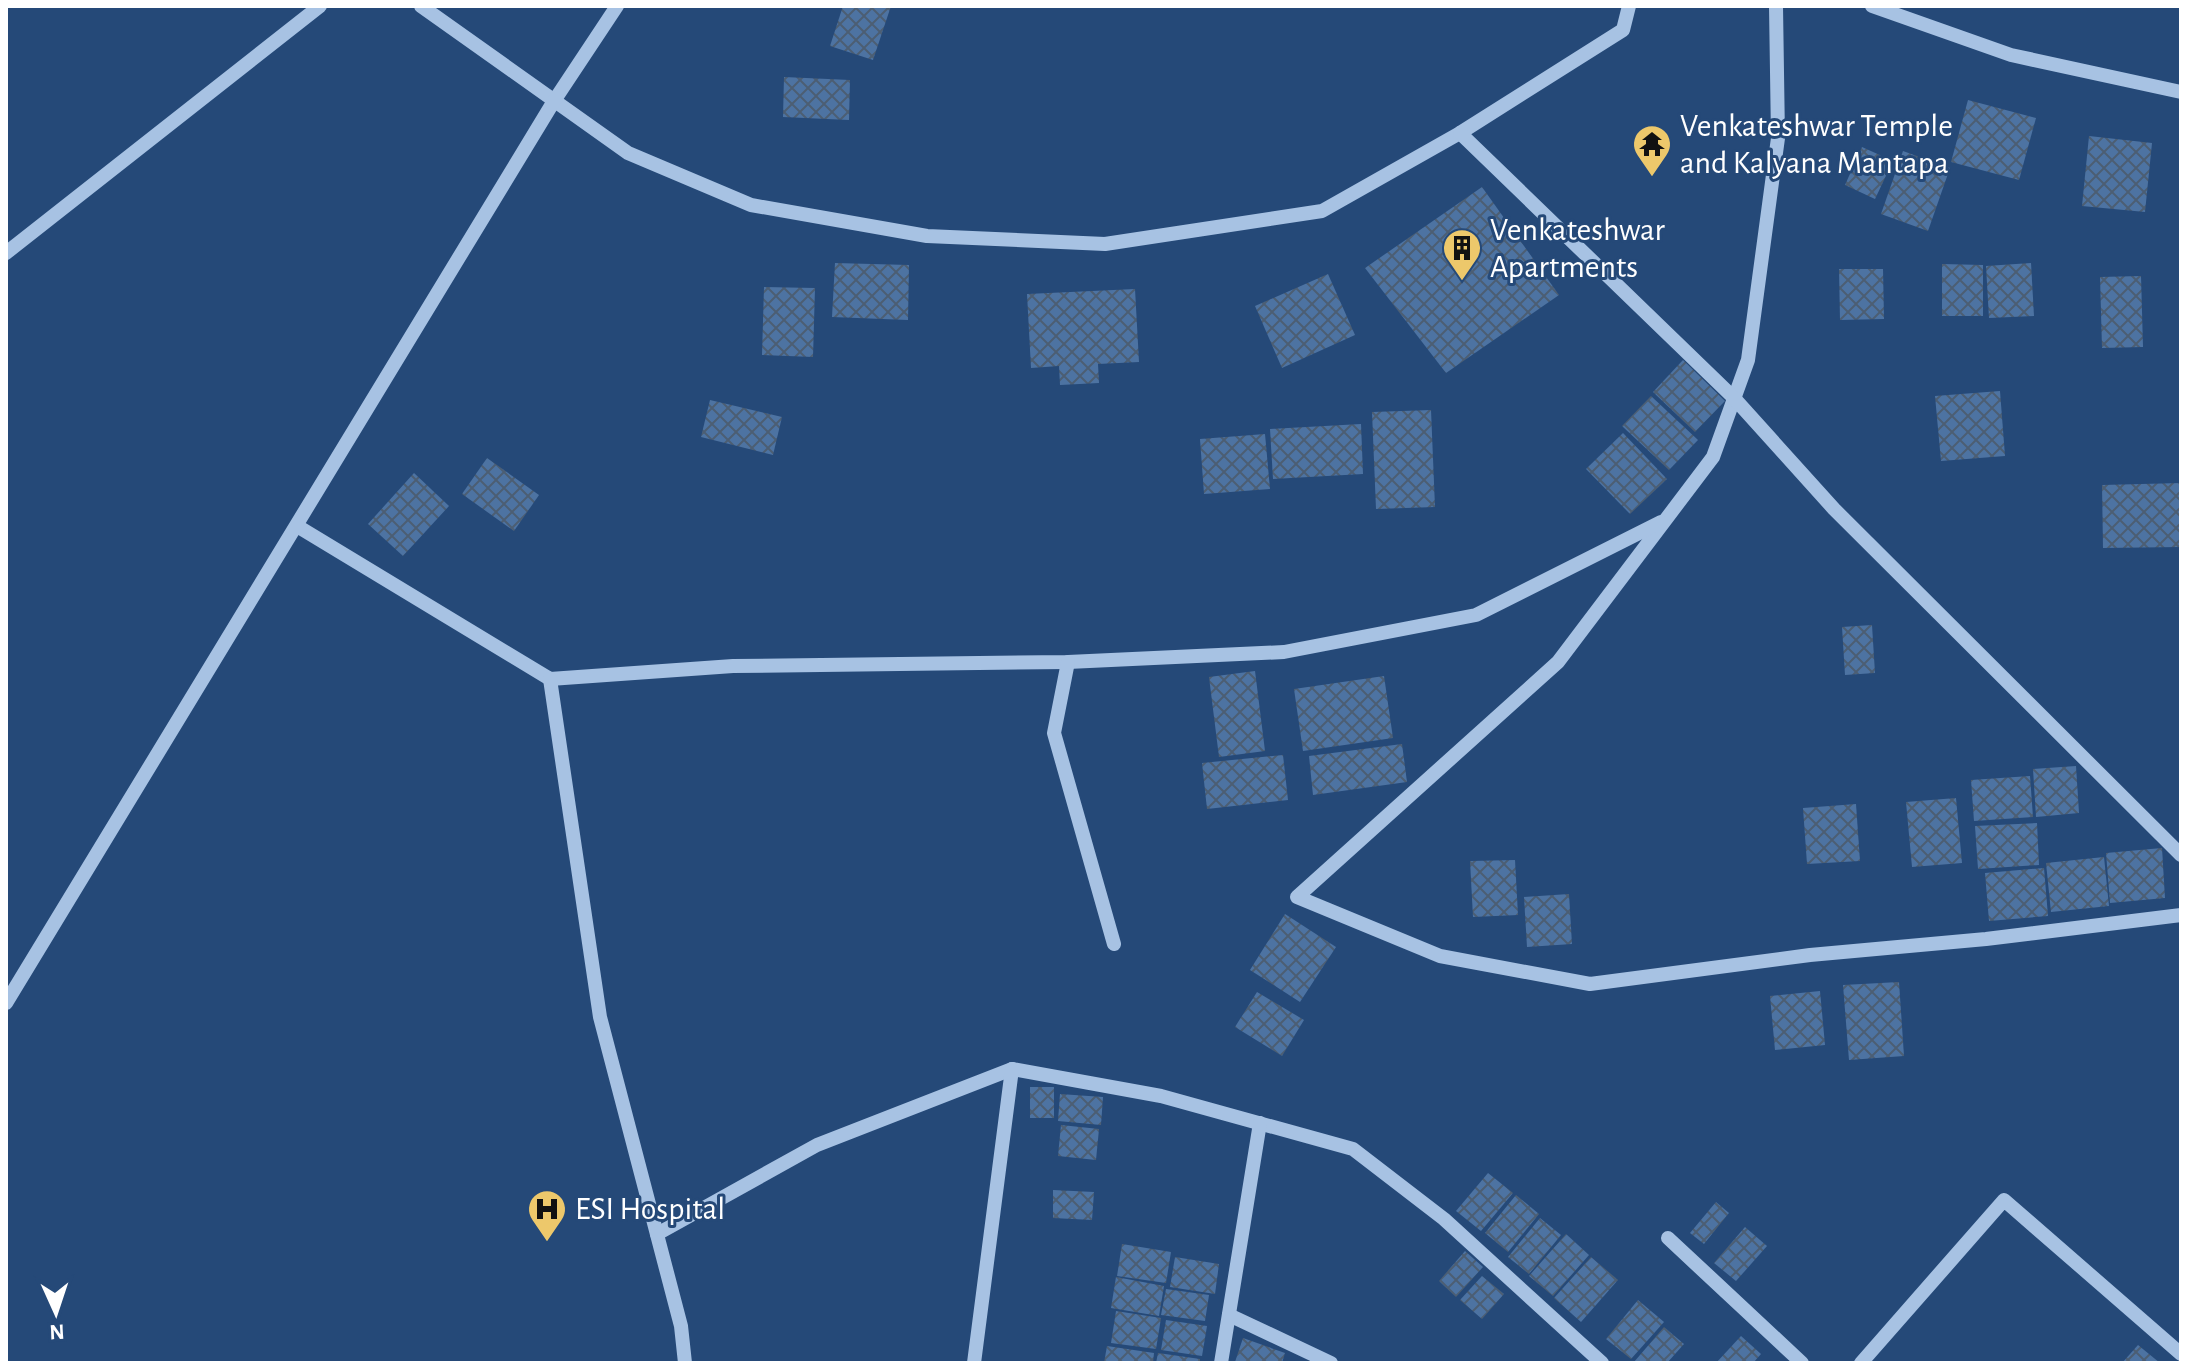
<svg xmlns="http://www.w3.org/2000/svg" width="2187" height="1369" viewBox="0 0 2187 1369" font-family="'Alegreya Sans',sans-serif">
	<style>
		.building { fill: url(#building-cross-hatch) }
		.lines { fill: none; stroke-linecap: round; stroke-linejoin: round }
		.minor { stroke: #a7c2e3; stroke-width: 14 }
		.labels { text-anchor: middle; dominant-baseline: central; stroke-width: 6; stroke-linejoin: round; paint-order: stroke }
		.poi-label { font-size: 32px; fill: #fff; stroke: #254978; text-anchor: start }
	</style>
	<defs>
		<pattern id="building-cross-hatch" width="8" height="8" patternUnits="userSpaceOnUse" patternTransform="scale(2)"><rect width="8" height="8" fill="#4d73a2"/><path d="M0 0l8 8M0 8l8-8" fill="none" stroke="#4c5e73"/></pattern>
	</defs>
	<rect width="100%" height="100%" fill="#254978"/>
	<!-- building -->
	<g class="building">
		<polygon points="843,6 891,6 873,60 830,46"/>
		<polygon points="784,77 850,80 849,120 783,117"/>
		<polygon points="1968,100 2036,118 2019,180 1951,162"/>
		<polygon points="2089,136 2152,143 2145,212 2082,206"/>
		<polygon points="1862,147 1893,161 1875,199 1845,185"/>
		<polygon points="1903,151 1950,168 1928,231 1881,214"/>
		<polygon points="1482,187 1559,295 1446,373 1365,268"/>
		<polygon points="835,263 909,265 908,320 832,317"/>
		<polygon points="2031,263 2034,316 1989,318 1986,266"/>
		<polygon points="1942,264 1983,265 1983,316 1942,316"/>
		<polygon points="1839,269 1883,269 1884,319 1840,320"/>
		<polygon points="1328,274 1355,335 1282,368 1255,306"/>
		<polygon points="2141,276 2143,347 2102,348 2100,277"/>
		<polygon points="764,287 815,288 813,357 762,355"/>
		<polygon points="1135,289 1139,362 1098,364 1099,383 1060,385 1059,366 1031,368 1027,294"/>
		<polygon points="1683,360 1725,401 1695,432 1653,392"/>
		<polygon points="2000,391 2005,456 1941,461 1935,396"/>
		<polygon points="1651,396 1698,440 1669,470 1622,426"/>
		<polygon points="710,400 782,417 773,455 701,437"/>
		<polygon points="1431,410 1435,507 1376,509 1372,412"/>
		<polygon points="1361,424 1363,474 1273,479 1270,429"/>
		<polygon points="1623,433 1667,479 1630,514 1586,469"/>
		<polygon points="1265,434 1270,489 1204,494 1200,439"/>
		<polygon points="487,458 539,495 514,531 462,494"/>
		<polygon points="414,473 449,506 403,556 368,524"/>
		<polygon points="2181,483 2181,547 2103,548 2102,485"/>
		<polygon points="1872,625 1875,673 1845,675 1842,627"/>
		<polygon points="1255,671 1265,751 1219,757 1209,677"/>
		<polygon points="1384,676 1393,738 1303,751 1294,689"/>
		<polygon points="1402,744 1407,782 1313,795 1309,756"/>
		<polygon points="1283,755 1288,800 1207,809 1202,763"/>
		<polygon points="2076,766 2079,813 2036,817 2033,769"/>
		<polygon points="2030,776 2033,817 1974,821 1971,780"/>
		<polygon points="1956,798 1962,863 1912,867 1906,802"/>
		<polygon points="1856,804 1860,861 1807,864 1803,808"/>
		<polygon points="2037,823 2039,865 1978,869 1975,826"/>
		<polygon points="2162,848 2165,898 2110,903 2106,853"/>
		<polygon points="2104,857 2109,906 2051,912 2046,863"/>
		<polygon points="1515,860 1518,915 1473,917 1470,861"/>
		<polygon points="2044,868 2048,916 1989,921 1985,873"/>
		<polygon points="1569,894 1572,944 1527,947 1524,897"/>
		<polygon points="1285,914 1336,947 1300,1002 1250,970"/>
		<polygon points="1899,982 1904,1056 1849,1060 1843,985"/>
		<polygon points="1820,991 1825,1045 1775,1050 1770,996"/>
		<polygon points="1257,992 1304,1020 1282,1056 1235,1027"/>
		<rect x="1030" y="1087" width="24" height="31"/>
		<polygon points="1060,1094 1103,1097 1101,1125 1058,1121"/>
		<polygon points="1061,1125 1099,1129 1096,1160 1058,1156"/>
		<polygon points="1488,1173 1513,1193 1481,1231 1456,1211"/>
		<polygon points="1053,1190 1094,1192 1092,1220 1053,1218"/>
		<polygon points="1516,1195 1539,1214 1508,1252 1485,1233"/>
		<polygon points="1716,1202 1729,1213 1704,1244 1690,1233"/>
		<polygon points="1540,1218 1561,1235 1529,1274 1508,1257"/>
		<polygon points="1745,1227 1767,1246 1736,1281 1714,1263"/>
		<polygon points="1566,1234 1589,1255 1553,1296 1529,1276"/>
		<polygon points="1122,1244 1171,1252 1166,1283 1117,1276"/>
		<polygon points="1465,1251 1483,1267 1456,1297 1439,1281"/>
		<polygon points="1175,1257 1219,1264 1215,1294 1170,1287"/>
		<polygon points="1591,1257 1618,1280 1581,1322 1554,1298"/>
		<polygon points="1482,1276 1504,1294 1482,1319 1460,1300"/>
		<polygon points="1116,1277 1164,1286 1159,1316 1111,1308"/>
		<polygon points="1166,1289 1209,1295 1205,1321 1161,1315"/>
		<polygon points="1638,1300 1664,1322 1631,1359 1606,1339"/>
		<polygon points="1116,1311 1161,1318 1156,1349 1111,1343"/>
		<polygon points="1166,1320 1207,1326 1202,1356 1161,1350"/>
		<polygon points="1664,1327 1684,1344 1667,1363 1636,1363 1634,1362"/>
		<polygon points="1741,1336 1761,1354 1753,1363 1716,1363"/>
		<polygon points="1243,1338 1285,1353 1282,1363 1235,1362"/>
		<polygon points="2138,1345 2160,1363 2122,1363"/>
		<polygon points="1107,1346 1154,1353 1153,1363 1104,1363"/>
		<polygon points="1158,1353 1200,1359 1200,1363 1156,1363"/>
	</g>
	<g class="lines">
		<!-- minor -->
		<g class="minor">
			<polyline points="421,6 628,153 751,205 927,236 1105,244 1322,211 1460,133 1623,30 1629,6"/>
			<polyline points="1776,6 1778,138 1748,360 1713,457 1558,662 1297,897 1440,956 1590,984 1810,955 1986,939 2181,915"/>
			<polyline points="1872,6 2011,55 2181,92"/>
			<polyline points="1460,133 1734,398 1834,509 2181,855"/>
			<polyline points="6,253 320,6"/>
			<polyline points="297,526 550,679 733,666 1068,662 1284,652 1476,615 1661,522"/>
			<polyline points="1068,662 1054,733 1114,944"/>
			<polyline points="550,679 600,1017 681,1326 685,1363"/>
			<polyline points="6,1003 554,101 617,6"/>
			<polyline points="657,1234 817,1145 1012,1069 1161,1096 1353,1149 1444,1219 1602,1363"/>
			<polyline points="1668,1238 1802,1363"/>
			<polyline points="1229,1315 1331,1363"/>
			<polyline points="974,1363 1012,1069"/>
			<polyline points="1221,1363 1260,1123"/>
			<polyline points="1861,1363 2004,1200 2181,1354"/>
		</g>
	</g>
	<!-- icons -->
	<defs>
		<symbol id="temple-pin" viewBox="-11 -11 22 30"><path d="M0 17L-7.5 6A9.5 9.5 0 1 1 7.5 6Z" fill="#edc86b" stroke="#254978"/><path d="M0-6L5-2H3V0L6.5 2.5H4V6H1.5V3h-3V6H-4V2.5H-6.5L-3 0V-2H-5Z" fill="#111"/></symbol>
		<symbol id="building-pin" viewBox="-11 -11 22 30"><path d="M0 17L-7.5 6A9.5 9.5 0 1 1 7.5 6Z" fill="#edc86b" stroke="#254978"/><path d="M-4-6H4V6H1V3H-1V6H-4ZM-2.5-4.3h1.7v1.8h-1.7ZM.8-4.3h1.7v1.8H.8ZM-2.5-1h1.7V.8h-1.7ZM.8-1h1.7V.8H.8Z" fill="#111"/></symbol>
		<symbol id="hospital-pin" viewBox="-11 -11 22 30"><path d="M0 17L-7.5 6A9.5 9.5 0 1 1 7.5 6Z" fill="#edc86b" stroke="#254978"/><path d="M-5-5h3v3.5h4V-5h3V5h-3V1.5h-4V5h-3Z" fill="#111"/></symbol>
	</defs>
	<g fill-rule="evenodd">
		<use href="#temple-pin" x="1630" y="122" width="44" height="60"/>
		<use href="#building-pin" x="1440" y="226" width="44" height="60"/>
		<use href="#hospital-pin" x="525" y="1187" width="44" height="60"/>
	</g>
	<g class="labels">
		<!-- poi labels -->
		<g class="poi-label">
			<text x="1680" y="126">Venkateshwar Temple<tspan x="1680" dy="37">and Kalyana Mantapa</tspan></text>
			<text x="1490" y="230">Venkateshwar<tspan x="1490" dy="37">Apartments</tspan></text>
			<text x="575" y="1209">ESI Hospital</text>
		</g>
	</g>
	<!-- border -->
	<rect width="2187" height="1369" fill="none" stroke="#ffffff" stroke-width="16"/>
	<!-- north arrow -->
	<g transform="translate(56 1313) rotate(177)" stroke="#254978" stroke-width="6" paint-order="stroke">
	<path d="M0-6L14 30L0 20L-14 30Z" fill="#ffffff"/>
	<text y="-12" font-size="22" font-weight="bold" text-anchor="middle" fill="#ffffff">N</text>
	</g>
</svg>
